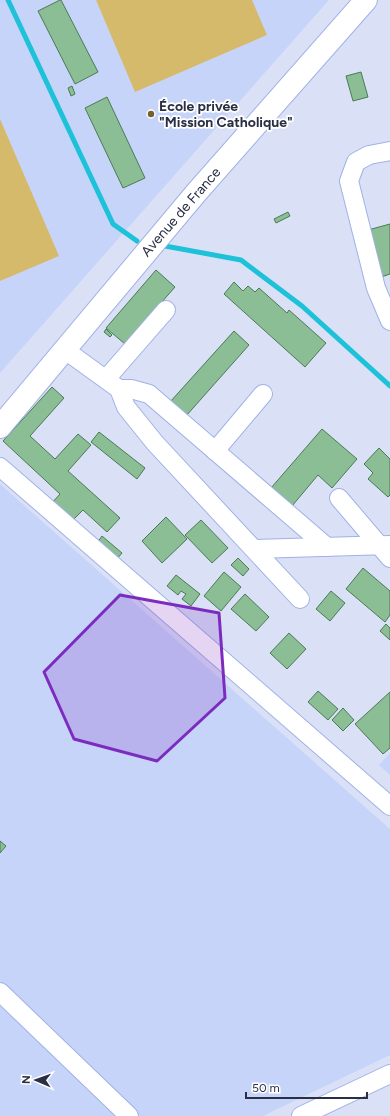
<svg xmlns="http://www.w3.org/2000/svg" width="390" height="1116" viewBox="0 0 390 1116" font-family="Figtree,sans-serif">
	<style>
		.built { fill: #c7d4f9 }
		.green { fill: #d6ba6b }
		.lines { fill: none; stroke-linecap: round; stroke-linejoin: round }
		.stream { stroke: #1dc1d8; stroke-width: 5 }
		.building { fill: #8cbe96; stroke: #4a7a55 }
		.minor-casing { stroke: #a0b1e6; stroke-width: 20 }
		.major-casing { stroke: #a0b1e6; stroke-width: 24 }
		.minor { stroke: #fff; stroke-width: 18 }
		.major { stroke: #fff; stroke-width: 22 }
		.marked { fill: #7b2cbf; fill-opacity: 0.2; stroke: #7b2cbf; stroke-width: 3; stroke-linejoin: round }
		.poi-dot { fill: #736230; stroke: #fff; stroke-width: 1.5 }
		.labels { text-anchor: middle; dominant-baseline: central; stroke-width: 3.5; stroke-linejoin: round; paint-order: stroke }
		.poi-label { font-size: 14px; font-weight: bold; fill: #292f44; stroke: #fff; text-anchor: start }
		.street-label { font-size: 14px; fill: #292f44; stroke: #fff }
	</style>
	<rect width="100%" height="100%" fill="#dae1f7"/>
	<!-- built -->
	<g class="built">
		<polygon points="0,0 329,0 0,373"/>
		<polygon points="0,484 390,829 390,1055 263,1116 0,1116"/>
		<polygon points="390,753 390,775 379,765"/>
	</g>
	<!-- green -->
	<g class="green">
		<polygon points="96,0 252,0 267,35 135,92"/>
		<polygon points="0,119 59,256 0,281"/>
	</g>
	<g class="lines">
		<!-- stream -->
		<g class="stream">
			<polyline points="8,0 113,224 137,241"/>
			<polyline points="165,246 241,260 302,306 390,386"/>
		</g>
	</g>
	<!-- building -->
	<g class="building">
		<polygon points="60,0 61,0 98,72 75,84 38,11"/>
		<polygon points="361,72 368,97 353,101 346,76"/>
		<polygon points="72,86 75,94 71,96 68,88"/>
		<polygon points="107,97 145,178 123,188 85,108"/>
		<polygon points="288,212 290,216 276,223 274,219"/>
		<polygon points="390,224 390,274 381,277 368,230"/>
		<polygon points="156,270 175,287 125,344 106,328"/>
		<polygon points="234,282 243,291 248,286 255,292 259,288 287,313 289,310 326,343 305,367 224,294"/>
		<polygon points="106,329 112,335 110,337 104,332"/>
		<polygon points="234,331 249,345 186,416 170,402"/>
		<polygon points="52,387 64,398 30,436 55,459 78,434 91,445 68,471 120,518 107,532 83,510 71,522 51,504 60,494 3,441"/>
		<polygon points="322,429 357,459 332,488 318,475 292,506 271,488"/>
		<polygon points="99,432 145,468 137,479 91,442"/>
		<polygon points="379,448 390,459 390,495 388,497 368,479 373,473 364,464"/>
		<polygon points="166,517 187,539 162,563 142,541"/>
		<polygon points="201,520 228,548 212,563 185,535"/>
		<polygon points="102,536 122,553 116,560 97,543"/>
		<polygon points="238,558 249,569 243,576 231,565"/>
		<polygon points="363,568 390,591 390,615 385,622 346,589"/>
		<polygon points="224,572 241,587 221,611 204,596"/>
		<polygon points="176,575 200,594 191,606 182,599 186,594 181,591 178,595 167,586"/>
		<polygon points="331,591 345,603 330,621 316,609"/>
		<polygon points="245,594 269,617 256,631 231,609"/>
		<polygon points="386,624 390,628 390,640 380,631"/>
		<polygon points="289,633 306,649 287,669 270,653"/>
		<polygon points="318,691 338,709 328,720 308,702"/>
		<polygon points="390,692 390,748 383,754 355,724"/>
		<polygon points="343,708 354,720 343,731 332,720"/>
		<polygon points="0,841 6,846 0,853"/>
	</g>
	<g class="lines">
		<defs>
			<g id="minor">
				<polyline points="390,151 369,155 356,162 349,181 376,288 390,321"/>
				<polyline points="65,350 119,389 126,407 155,443 300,599"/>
				<polyline points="106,379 166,310"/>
				<polyline points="119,389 131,389 149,394 327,547"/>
				<polyline points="215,451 263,394"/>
				<polyline points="0,467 390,806"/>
				<polyline points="339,498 390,558"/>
				<polyline points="254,549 390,545"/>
				<polyline points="0,992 129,1116"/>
				<polyline points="301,1116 390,1074"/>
			</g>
			<polyline id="major" points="0,427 196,193 366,0"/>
		</defs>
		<!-- minor casing -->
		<use href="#minor" class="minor-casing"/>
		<!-- major casing -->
		<use href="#major" class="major-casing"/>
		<!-- minor -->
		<use href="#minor" class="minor"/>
		<!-- major -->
		<use href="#major" class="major"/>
	</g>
	<!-- marked area -->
	<path class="marked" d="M120,595l99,18 6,85 -68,63 -83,-22 -30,-67z"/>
	<!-- markers -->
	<circle class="poi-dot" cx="151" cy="114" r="4"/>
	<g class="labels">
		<!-- poi labels -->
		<g class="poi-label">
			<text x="159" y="106">École privée<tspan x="159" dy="16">"Mission Catholique"</tspan></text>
		</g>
		<!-- street labels -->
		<g class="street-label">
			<text transform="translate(181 212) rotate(-49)">Avenue de France</text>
		</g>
	</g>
	<!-- north arrow -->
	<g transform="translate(36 1080) rotate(272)" stroke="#ffffff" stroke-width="3" paint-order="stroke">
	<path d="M0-3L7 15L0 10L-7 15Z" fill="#292f44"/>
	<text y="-6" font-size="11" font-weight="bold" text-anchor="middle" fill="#292f44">N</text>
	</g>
	<!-- scale -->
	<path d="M246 1092v6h121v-6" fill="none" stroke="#292f44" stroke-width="2"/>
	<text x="252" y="1092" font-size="12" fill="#292f44" stroke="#ffffff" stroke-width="3" paint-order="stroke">50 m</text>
</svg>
